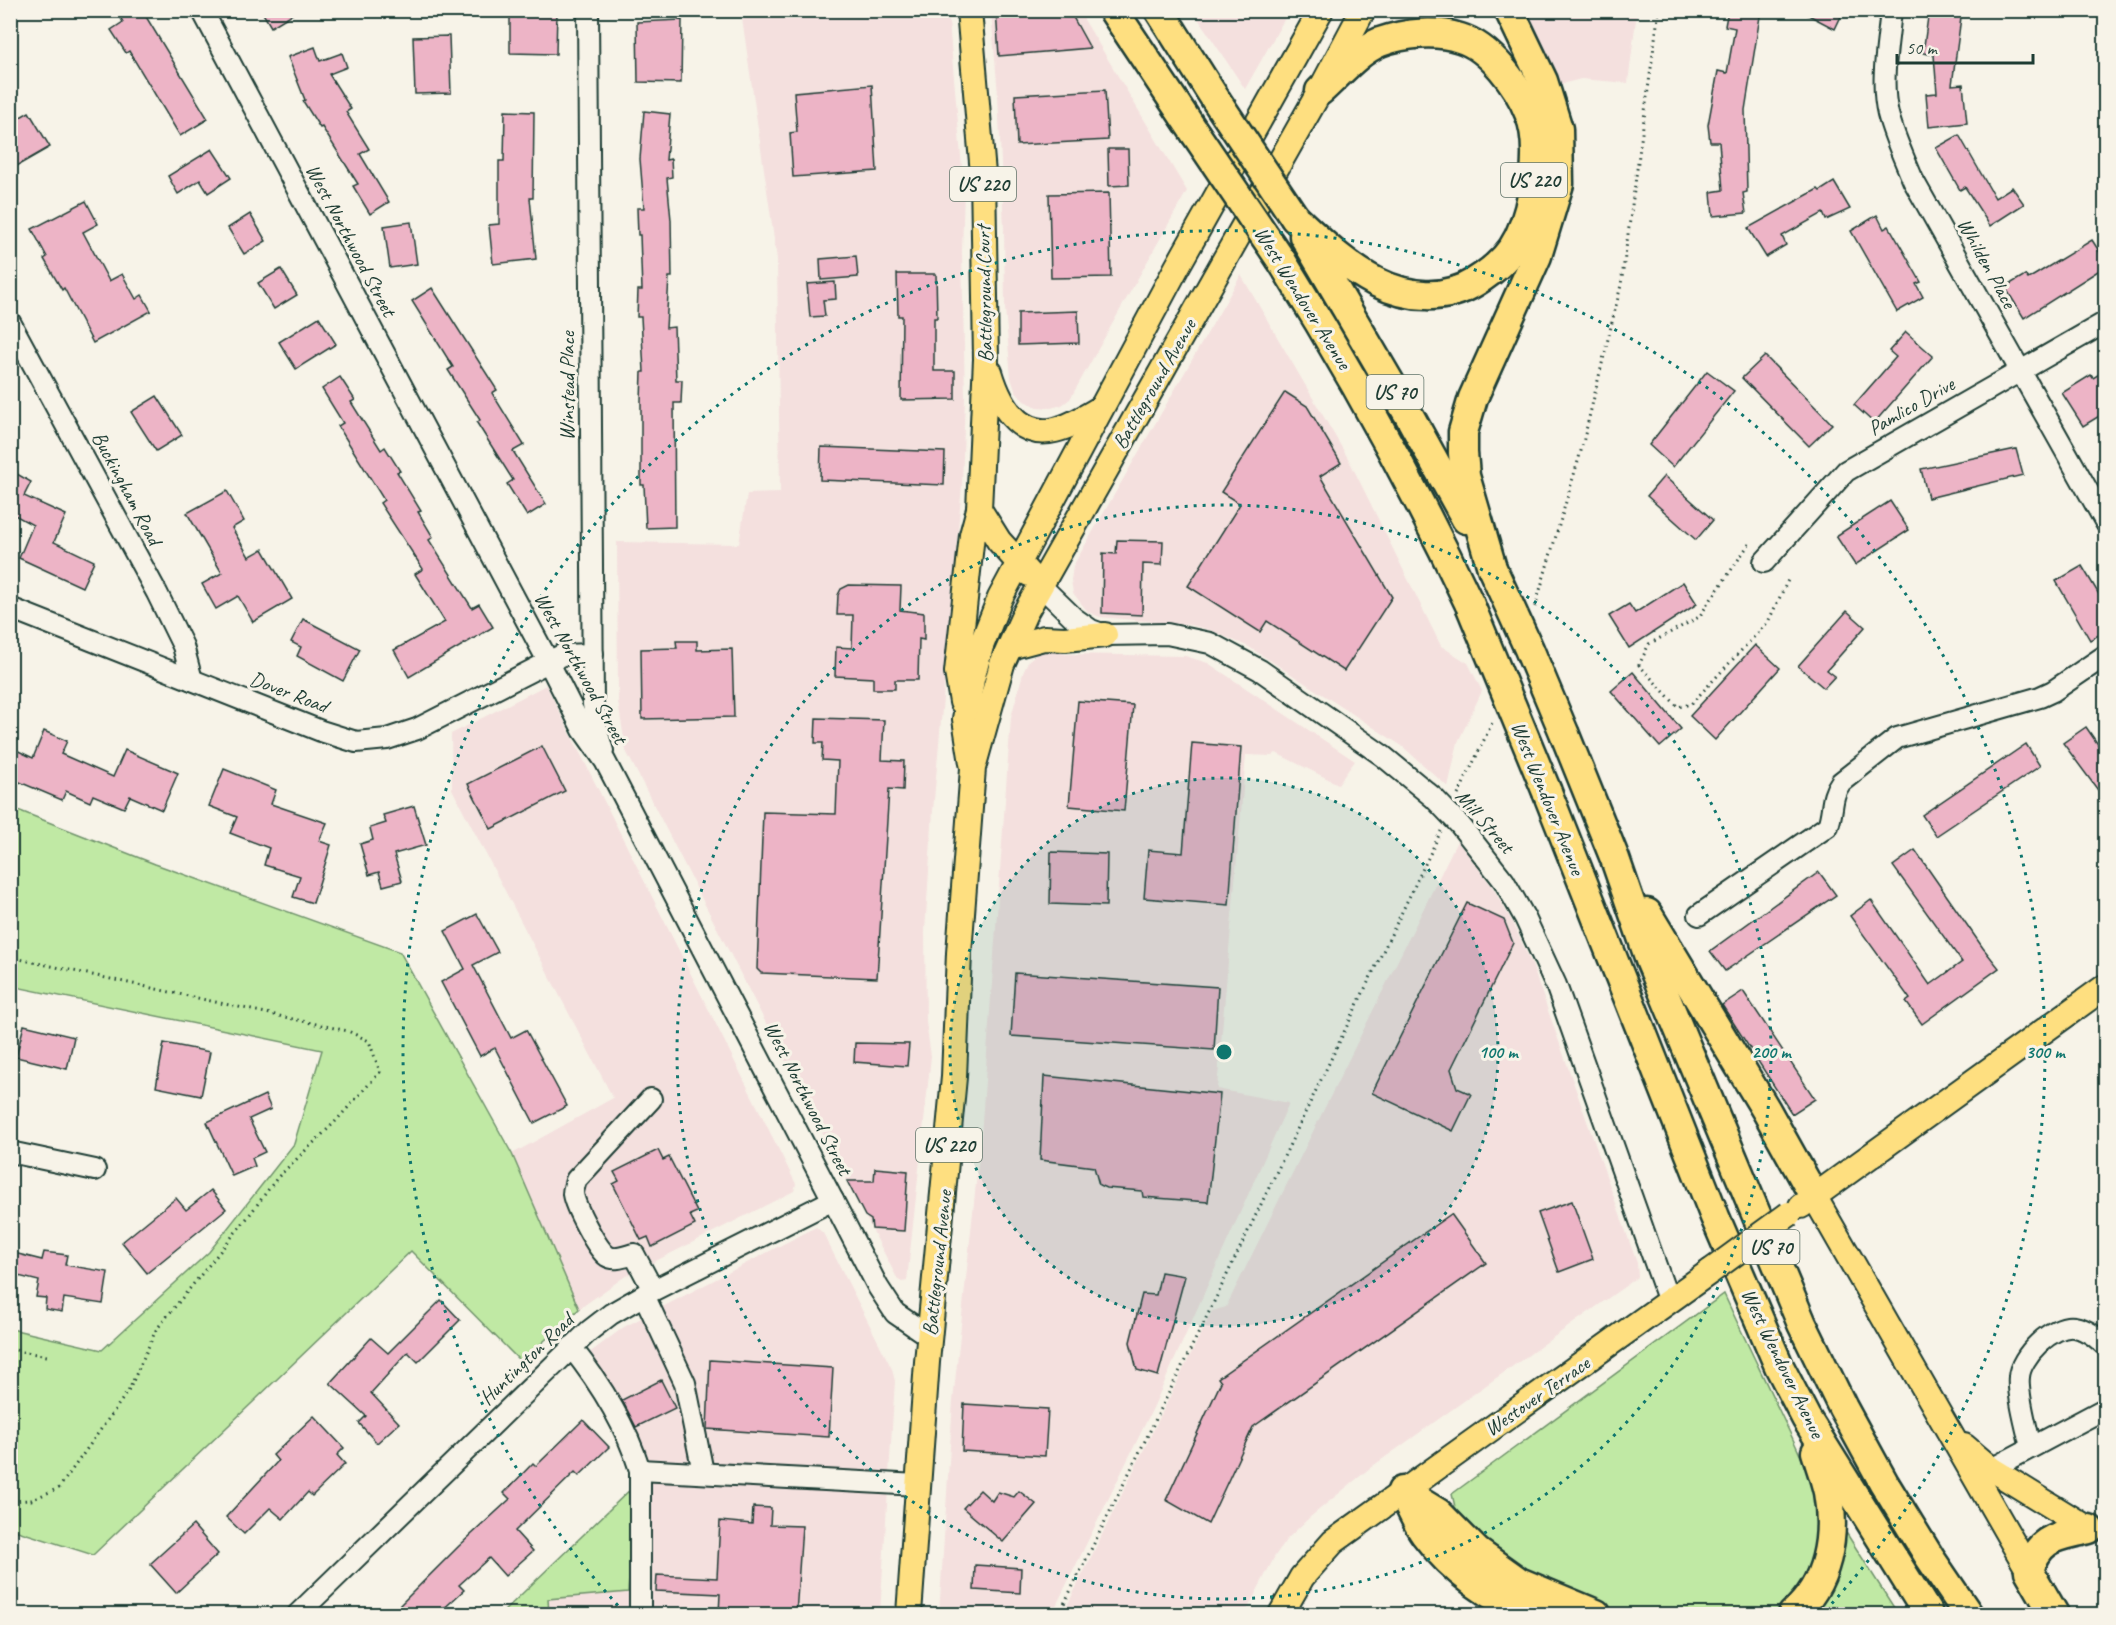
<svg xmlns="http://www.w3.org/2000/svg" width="2116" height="1625" viewBox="0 0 2116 1625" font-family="Caveat,sans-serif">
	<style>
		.built { fill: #f4e0de }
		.green { fill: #c0e9a4; stroke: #70936c; stroke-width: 1.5 }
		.building { fill: #edb4c6; stroke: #1f3d34; stroke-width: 1.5 }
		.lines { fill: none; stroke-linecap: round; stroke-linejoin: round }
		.minor-casing { stroke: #1f3d34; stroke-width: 24 }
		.major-casing { stroke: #1f3d34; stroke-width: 28 }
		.highway-casing { stroke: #1f3d34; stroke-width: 33 }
		.path { stroke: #1f3d34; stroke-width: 3; stroke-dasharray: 1.5 4.5; stroke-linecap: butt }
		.minor { stroke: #f7f3e8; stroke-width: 20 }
		.major { stroke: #fedf80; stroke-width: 24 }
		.highway { stroke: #fedf80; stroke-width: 28 }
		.major-bridge-casing { stroke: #1f3d34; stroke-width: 28; stroke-linecap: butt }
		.highway-bridge-casing { stroke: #1f3d34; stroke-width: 33; stroke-linecap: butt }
		.major-bridge { stroke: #fedf80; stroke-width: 24 }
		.highway-bridge { stroke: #fedf80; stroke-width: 28 }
		.ring { fill: none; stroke: #0f766e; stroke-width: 3; stroke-dasharray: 3 6 }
		.labels { text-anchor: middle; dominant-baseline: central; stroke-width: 6; stroke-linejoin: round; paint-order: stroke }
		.shield { fill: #f7f3e8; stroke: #60746a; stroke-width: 1.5 }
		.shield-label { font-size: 20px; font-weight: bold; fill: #1f3d34 }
		.street-label { font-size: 21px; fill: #1f3d34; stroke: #f7f3e8 }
		.centre { fill: #0f766e; stroke: #f7f3e8; stroke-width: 3 }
		.ring-label { font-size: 18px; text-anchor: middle; font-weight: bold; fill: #0f766e; stroke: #f7f3e8; stroke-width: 6; stroke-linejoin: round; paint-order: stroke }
	</style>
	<rect width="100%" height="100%" fill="#f7f3e8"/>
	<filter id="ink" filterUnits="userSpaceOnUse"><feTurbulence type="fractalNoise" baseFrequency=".0167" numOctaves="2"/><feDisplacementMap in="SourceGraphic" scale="12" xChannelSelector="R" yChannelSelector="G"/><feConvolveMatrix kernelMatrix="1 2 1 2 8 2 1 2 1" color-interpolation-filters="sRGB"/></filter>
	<g filter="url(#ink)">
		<!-- built -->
		<g class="built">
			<polygon points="741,11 948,11 964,190 962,252 965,397 962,485 933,811 925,931 926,1022 931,1056 907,1281 902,1282 898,1280 626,751 618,702 617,542 739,544 747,494 780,493 777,259"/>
			<polygon points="991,11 1079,11 1187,191 1070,399 1062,405 1051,408 1037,407 1024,401 1015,390 1011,378 1005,308 1004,229 998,95"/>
			<polygon points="1193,11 1289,11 1245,89"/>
			<polygon points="1519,11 1637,11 1628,83 1581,79 1554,86"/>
			<polygon points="1241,275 1349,460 1441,646 1468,663 1482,691 1458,742 1448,787 1402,746 1249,647 1210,630 1191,625 1100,617 1088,612 1073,593 1071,580 1073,566"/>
			<polygon points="1050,649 1065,654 1185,656 1208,663 1355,761 1338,784 1276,753 1272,756 1246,755 1217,1089 1289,1103 1153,1408 1052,1614 939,1614 953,1401 981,1136 1011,717 1023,673 1029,660 1042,650"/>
			<polygon points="546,685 796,1184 794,1191 624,1277 579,1309 512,1154 613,1098 452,789 451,734"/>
			<polygon points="1457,841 1491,885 1513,923 1532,965 1637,1263 1638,1277 1370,1468 1309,1518 1286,1540 1275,1556 1245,1614 1063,1614 1212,1311 1226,1307"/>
			<polygon points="816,1227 823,1233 892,1369 895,1381 880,1614 549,1614 548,1599 628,1592 635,1485 621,1443 574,1369 592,1351 624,1327"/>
		</g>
		<!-- green -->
		<g class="green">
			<polygon points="10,807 155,864 400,952 512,1154 579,1309 521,1362 411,1251 93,1555 11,1529 11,1329 102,1350 209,1252 294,1144 322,1050 11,986"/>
			<path d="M1724,1294c18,39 37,78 55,116 14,30 31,61 37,93 8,38 -6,89 -39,111h-155l-83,-31 -28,-19 -49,-46 -7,-11 -3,-13z"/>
			<polygon points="635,1485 628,1592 548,1599 549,1614 501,1614"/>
			<polygon points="1847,1534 1898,1614 1807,1614 1842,1537"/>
		</g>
		<!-- building -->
		<g class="building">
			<polygon points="116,10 142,10 208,119 180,136 129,51 126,53 111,30 123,22"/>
			<polygon points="261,10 299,10 271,27"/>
			<polygon points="510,10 557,10 556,54 510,53"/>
			<polygon points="996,10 1069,10 1090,48 999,56"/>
			<polygon points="1728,10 1761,10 1745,110 1747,192 1743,193 1746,213 1713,216 1711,192 1723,190 1719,142 1710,142 1708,125 1718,71 1727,73 1735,28 1725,26"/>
			<polygon points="1799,10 1844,10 1835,29"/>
			<polygon points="1929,10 1962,10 1952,85 1963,84 1967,123 1929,127 1926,94 1937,93 1934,55 1923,53"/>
			<polygon points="682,20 681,83 638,82 637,22"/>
			<polygon points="449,36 451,93 415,94 413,37"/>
			<polygon points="315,47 320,61 342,53 347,67 329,74 351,109 346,112 369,149 360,154 389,202 370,214 353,186 358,184 322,127 320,128 303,101 305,100 288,57"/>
			<polygon points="872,85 877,171 793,177 790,133 797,132 794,92"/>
			<polygon points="1105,90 1108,140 1017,145 1015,95"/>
			<polygon points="505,111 534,112 533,198 530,198 536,259 493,264 489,225 499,224 499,161 504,161"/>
			<polygon points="644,111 670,114 666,160 671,159 672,177 667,178 671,220 672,277 669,277 666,328 674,327 676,380 682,380 681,403 674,403 675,527 646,528 644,485 641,485 641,401 642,372 644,372 641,317 637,317 638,290 642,290 640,235 638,235 637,208 644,208 640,159"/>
			<polygon points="29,112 50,147 10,170 10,123"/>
			<polygon points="1959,135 1995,198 2012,187 2024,204 1990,226 1965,187 1960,190 1936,148"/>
			<polygon points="212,149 231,178 208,193 200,180 178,194 168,176"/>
			<polygon points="1108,149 1128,149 1129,185 1109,186"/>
			<polygon points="1834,182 1850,209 1826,220 1823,213 1782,236 1786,245 1766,257 1748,228 1818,189 1820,191"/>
			<polygon points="1109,193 1111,277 1051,278 1049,194"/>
			<polygon points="86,201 98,224 83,232 109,281 122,274 136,299 142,295 151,311 93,343 64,288 62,290 44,259 47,257 32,229"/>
			<polygon points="250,214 266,241 244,254 228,228"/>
			<polygon points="1877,215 1884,229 1889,226 1921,282 1916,284 1923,297 1897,312 1851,231"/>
			<polygon points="411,222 417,264 390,268 384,226"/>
			<polygon points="2092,240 2106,262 2106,266 2024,318 2005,287 2025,275 2028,279 2038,273"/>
			<polygon points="856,256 858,277 821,280 820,259"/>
			<polygon points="281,269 297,295 274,309 258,283"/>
			<polygon points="897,274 936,274 937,318 934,318 934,371 955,371 955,399 901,400 902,316 898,316"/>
			<polygon points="835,282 836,299 823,300 825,316 810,317 807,284"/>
			<polygon points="432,288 497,390 492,393 524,445 513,451 546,504 527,516 507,484 513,480 477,423 480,420 448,370 453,367 412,301"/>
			<polygon points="1078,311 1079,343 1018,345 1018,313"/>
			<polygon points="319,317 336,344 296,369 279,342"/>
			<polygon points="1906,332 1933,356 1874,423 1854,405 1896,357 1889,351"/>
			<polygon points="1765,356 1832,424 1809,446 1742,378"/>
			<polygon points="2106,370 2106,412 2083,426 2062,393 2091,375 2093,378"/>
			<polygon points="1707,371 1734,391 1673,467 1649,445"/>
			<polygon points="340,377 355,400 351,402 381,450 385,447 400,471 397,472 421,511 418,512 433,537 429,540 472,608 479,604 493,627 409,677 394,650 445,622 415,574 423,569 380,503 384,500 338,426 343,423 322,389"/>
			<polygon points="1285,392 1307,406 1341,463 1320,476 1392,597 1344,671 1267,621 1260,632 1188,586 1240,504 1221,492"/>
			<polygon points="157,396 182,435 156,451 131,412"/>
			<polygon points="821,447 945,452 944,485 820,480"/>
			<polygon points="2016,449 2023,475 1928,498 1921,469"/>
			<polygon points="10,470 31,482 24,496 66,515 54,542 94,561 82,587 19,558 33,525 13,514 10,519"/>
			<polygon points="1664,476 1713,520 1696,540 1647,496"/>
			<polygon points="227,491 244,521 232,528 249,557 263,549 292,599 253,622 238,596 216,609 202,584 222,573 187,513"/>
			<polygon points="1890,501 1909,530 1855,565 1836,536"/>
			<polygon points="1117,540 1163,541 1162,565 1143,564 1142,615 1102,613 1103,553 1116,554"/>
			<polygon points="2082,566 2106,606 2106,631 2090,640 2056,581"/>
			<polygon points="1683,582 1697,604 1629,648 1609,616 1629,604 1635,613"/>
			<polygon points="849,585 901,586 900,610 924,613 924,640 919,639 918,680 895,680 895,689 873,689 873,678 835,676 836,647 852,648 853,615 837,615 838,595 841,589"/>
			<polygon points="1847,611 1865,627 1827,670 1835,676 1824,688 1798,666"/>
			<polygon points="303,619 360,649 343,681 297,656 301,647 291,642"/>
			<polygon points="676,641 697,641 697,650 732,649 734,717 642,719 641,649 677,648"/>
			<polygon points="1755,645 1780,668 1715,740 1690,716"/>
			<polygon points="1633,672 1681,729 1660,747 1611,691"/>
			<polygon points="1078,701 1133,705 1124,811 1069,806"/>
			<polygon points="816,718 884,720 882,760 904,761 903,790 889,789 877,978 761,973 757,969 763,812 836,814 838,761 822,760 823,743 815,743"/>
			<polygon points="2086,727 2106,756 2106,801 2063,743"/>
			<polygon points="44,731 67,741 61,754 113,777 125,750 178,773 162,810 130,796 124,808 93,795 90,802 66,791 62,800 10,778 10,747 33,758"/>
			<polygon points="1192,743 1241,747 1229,905 1144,898 1148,850 1183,853"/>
			<polygon points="2026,744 2040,766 1936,836 1922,815"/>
			<polygon points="542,746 565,791 491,829 468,784"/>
			<polygon points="224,769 276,790 271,804 327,823 319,841 331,845 313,903 293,897 300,876 264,865 269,848 230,833 237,817 209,806"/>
			<polygon points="414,806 426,845 394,854 402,881 383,886 379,872 369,875 360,844 373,840 370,828 386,823 383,815"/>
			<polygon points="1915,850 1983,948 1999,968 1922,1024 1906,1002 1910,999 1850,916 1871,900 1930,985 1962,962 1893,866"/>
			<polygon points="1051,852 1107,854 1106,906 1050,904"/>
			<polygon points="1819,872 1836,895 1725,971 1710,951"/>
			<polygon points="1467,903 1504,920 1513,943 1451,1069 1457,1088 1471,1094 1453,1131 1372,1093"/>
			<polygon points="477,914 498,952 473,965 511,1038 526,1030 567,1106 534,1123 495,1048 480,1056 441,982 465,969 445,931"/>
			<polygon points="1015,973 1218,987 1214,1050 1011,1036"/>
			<polygon points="1743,991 1815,1099 1792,1114 1722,1005"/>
			<polygon points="24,1025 74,1037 67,1069 16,1057"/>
			<polygon points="164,1043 210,1052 201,1096 156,1087"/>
			<polygon points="855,1043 909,1044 907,1066 854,1062"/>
			<polygon points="1044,1076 1220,1094 1208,1202 1143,1197 1142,1191 1106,1188 1099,1185 1094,1167 1040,1160"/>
			<polygon points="265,1095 271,1109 249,1119 265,1152 252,1158 255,1166 232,1176 207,1122"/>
			<polygon points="658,1150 663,1160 669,1157 697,1212 690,1215 695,1225 652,1247 648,1237 641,1240 613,1184 619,1181 614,1172"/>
			<polygon points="875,1168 908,1171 904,1231 872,1229 871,1220 865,1216 847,1181 874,1181"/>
			<polygon points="211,1190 226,1209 147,1273 122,1242 176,1198 186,1210"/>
			<polygon points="1572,1201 1593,1259 1559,1272 1538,1213"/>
			<polygon points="1451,1214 1486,1263 1253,1427 1208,1524 1166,1500 1221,1382 1218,1378"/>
			<polygon points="10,1252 42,1260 44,1252 67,1255 65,1265 108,1272 103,1304 64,1298 62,1312 45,1309 46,1298 36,1297 39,1281 10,1274"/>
			<polygon points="1161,1272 1185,1276 1158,1376 1137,1370 1130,1342 1142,1294 1156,1295"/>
			<polygon points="441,1300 460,1320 418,1362 408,1352 371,1393 399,1423 377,1443 359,1423 366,1416 330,1383 371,1338 388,1353"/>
			<polygon points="710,1360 833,1368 829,1437 707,1429"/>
			<polygon points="661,1380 675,1408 636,1427 622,1400"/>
			<polygon points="964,1404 1048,1409 1045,1456 962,1451"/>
			<polygon points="314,1416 344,1448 337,1455 345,1464 312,1496 308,1492 283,1519 270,1508 244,1534 226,1517 278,1461 273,1455"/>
			<polygon points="583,1420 609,1447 579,1476 575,1472 515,1531 533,1551 505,1576 489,1558 459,1585 464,1590 438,1614 391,1614 459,1546 510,1499 504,1493 533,1463 536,1466"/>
			<polygon points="980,1490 992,1501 998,1492 1014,1497 1019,1491 1036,1504 1003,1542 963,1508"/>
			<polygon points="753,1507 771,1508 770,1525 802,1526 796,1614 719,1614 720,1594 656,1591 657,1575 717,1578 720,1521 752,1524"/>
			<polygon points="193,1525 218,1554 176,1593 150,1564"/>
			<polygon points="975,1565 1021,1568 1020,1593 974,1590"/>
		</g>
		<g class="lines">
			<defs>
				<g id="minor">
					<polyline points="202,10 548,661 583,730 605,761 878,1287 895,1313 930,1337"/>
					<polyline points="588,10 593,704 598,734 603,751"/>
					<path d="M1891,10c-3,34 -11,71 -3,104 6,23 16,44 25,66l193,343"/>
					<polyline points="10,322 157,593 183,646 192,680"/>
					<polyline points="1764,562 1846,471 2106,322"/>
					<polyline points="1041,586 1074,618 1091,630 1105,635 1167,634 1210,643 1260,670 1383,756 1434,798 1460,825 1504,881 1525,918 1556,985 1669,1302"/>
					<polyline points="10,608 321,731 356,742 387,739 417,729 562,655 593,654"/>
					<path d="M1699,915l129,-89c6,-16 2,-29 13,-44l56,-44 143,-41 13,-6 53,-36"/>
					<path d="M651,1099l-75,81c-1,5 -3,9 -3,14 2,13 24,55 34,62 8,5 19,0 27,-2l19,36"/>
					<polyline points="10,1152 95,1170"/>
					<polyline points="644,1295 685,1383 703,1472"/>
					<path d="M571,1347c29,36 55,79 69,123v144"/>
					<path d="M2031,1447c-4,-17 -14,-54 -12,-70 1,-20 33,-53 55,-50 13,2 22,10 32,19"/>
					<polyline points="1991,1469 2106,1408"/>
					<polyline points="640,1470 918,1485"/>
					<polyline points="298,1614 589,1331 611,1314 644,1295 833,1200"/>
				</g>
				<g id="major">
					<polyline points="969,10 983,174 986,359 979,509 999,541 1029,574"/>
					<path d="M990,372c9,30 27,67 65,58 17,-4 32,-14 46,-22"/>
					<polyline points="1010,647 1044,638 1065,639 1105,635"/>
					<polyline points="962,702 957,672 972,535 979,509"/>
					<polyline points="972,763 965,719 972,679 981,646 1000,598 1177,267 1321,10"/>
					<polyline points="1814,1196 2029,1571"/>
					<polyline points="1801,1206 2106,986"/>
					<polyline points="1964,1446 1991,1469 2089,1529"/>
					<polyline points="909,1614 927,1362 954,1077 959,953 973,768 1002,664 1025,613 1320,91 1363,10"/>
					<polyline points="1281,1614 1302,1577 1333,1542 1711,1271"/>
				</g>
				<g id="highway">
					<polyline points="1113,10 1195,133"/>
					<polyline points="1159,10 1216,100"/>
					<path d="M1295,218c25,23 50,48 81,64 32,16 69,19 99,0 18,-11 35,-26 44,-45 15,-31 24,-92 10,-124 -11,-28 -39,-66 -69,-75 -25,-8 -55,-5 -80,4 -22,9 -42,33 -60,49"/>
					<polyline points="1304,236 1410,417 1466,519"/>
					<path d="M1281,260c70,112 133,226 189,345"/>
					<polyline points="1492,568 1465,476 1463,453 1463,432 1473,398 1537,256 1559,184 1558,129 1543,81 1509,10"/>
					<polyline points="1565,735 1615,859 1650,960 1802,1324 1843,1408 1884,1483 1930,1558 1968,1614"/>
					<polyline points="1547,792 1715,1217 1779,1366 1806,1418 1928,1614"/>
					<polyline points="1647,913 1766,1110 1814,1196"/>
					<polyline points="1402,1491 1438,1513 1477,1552 1519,1582 1596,1614"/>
					<path d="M1403,1493c7,13 13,29 22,41 28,37 66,65 108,80"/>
					<path d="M1793,1614c35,-30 43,-78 35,-122 -3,-14 -8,-27 -12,-40"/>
					<path d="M2054,1614l-25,-43c10,-35 29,-34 60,-42"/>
				</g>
			</defs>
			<!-- minor casing -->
			<use href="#minor" class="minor-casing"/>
			<!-- major casing -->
			<use href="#major" class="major-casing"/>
			<!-- highway casing -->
			<use href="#highway" class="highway-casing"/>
			<!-- path -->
			<g class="path">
				<polyline points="1749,544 1699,617 1649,644 1639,665 1678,707 1691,704 1768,622 1788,580"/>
				<polyline points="1535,607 1581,451 1621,285 1659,10"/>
				<polyline points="1458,795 1492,723"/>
				<polyline points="10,957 348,1031 369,1041 380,1072 334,1123 277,1178 248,1217 156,1330 129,1390 59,1488 31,1500 10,1501"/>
				<polyline points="10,1349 47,1356"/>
				<polyline points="1059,1614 1211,1308 1441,831"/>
			</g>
			<!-- minor -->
			<use href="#minor" class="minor"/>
			<!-- major -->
			<use href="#major" class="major"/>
			<!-- highway -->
			<use href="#highway" class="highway"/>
			<defs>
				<polyline id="major-bridge" points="1711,1271 1789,1214"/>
				<g id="highway-bridge">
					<polyline points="1216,100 1295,218"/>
					<polyline points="1195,133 1281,260"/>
					<polyline points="1492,568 1529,649 1565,735"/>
					<polyline points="1470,605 1547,792"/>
				</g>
			</defs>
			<!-- major-bridge casing -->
			<use href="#major-bridge" class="major-bridge-casing"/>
			<!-- highway-bridge casing -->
			<use href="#highway-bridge" class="highway-bridge-casing"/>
			<!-- major-bridge -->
			<use href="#major-bridge" class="major-bridge"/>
			<!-- highway-bridge -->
			<use href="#highway-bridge" class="highway-bridge"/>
		</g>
	</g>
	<!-- distance rings -->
	<circle cx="1224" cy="1052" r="274" fill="#0f766e" fill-opacity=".12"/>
	<g class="ring">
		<circle cx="1224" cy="1052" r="274"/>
		<circle cx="1224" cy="1052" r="547"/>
		<path d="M624 1612A821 821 0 1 1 1824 1612"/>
	</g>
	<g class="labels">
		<!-- shield labels -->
		<g class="shield">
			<rect x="1501" y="163" width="66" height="34" rx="4.5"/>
			<rect x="950" y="167" width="66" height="34" rx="4.5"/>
			<rect x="1366.5" y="375" width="57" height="34" rx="4.5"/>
			<rect x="916" y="1128" width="66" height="34" rx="4.5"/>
			<rect x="1742.5" y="1230" width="57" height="34" rx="4.5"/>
		</g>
		<g class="shield-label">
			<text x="1534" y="180">US 220</text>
			<text x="983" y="184">US 220</text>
			<text x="1395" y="392">US 70</text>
			<text x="949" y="1145">US 220</text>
			<text x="1771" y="1247">US 70</text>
		</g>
		<!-- street labels -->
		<g class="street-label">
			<text transform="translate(351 240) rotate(62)">West Northwood Street</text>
			<text transform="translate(1987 263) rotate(61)">Whilden Place</text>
			<text transform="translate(984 294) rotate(-91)">Battleground Court</text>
			<text transform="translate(1303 298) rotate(58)">West Wendover Avenue</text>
			<text transform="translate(1154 384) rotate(-60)">Battleground Avenue</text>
			<text transform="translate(567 386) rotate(-90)">Winstead Place</text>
			<text transform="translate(1911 406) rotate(-30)">Pamlico Drive</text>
			<text transform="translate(127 488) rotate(62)">Buckingham Road</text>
			<text transform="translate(581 668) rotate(61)">West Northwood Street</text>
			<text transform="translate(289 692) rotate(21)">Dover Road</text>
			<text transform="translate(1548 798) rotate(68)">West Wendover Avenue</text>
			<text transform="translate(1485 821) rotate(49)">Mill Street</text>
			<text transform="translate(808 1098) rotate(63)">West Northwood Street</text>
			<text transform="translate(937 1263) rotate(-84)">Battleground Avenue</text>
			<text transform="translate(526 1359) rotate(-44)">Huntington Road</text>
			<text transform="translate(1783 1363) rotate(64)">West Wendover Avenue</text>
			<text transform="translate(1537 1396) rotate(-35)">Westover Terrace</text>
		</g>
	</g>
	<circle cx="1224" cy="1052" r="9" class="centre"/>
	<g class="ring-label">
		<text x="1498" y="1058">100 m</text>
		<text x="1771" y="1058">200 m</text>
		<text x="2045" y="1058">300 m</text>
	</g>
	<!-- margin -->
	<rect width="2116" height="1625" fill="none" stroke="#f7f3e8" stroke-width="36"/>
	<rect x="18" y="18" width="2080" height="1589" fill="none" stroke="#1f3d34" stroke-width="2" filter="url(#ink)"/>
	<!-- scale -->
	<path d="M1897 54v9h136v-9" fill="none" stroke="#1f3d34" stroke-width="3"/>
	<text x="1906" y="54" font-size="18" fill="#1f3d34" stroke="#f7f3e8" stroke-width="4.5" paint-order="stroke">50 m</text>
</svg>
